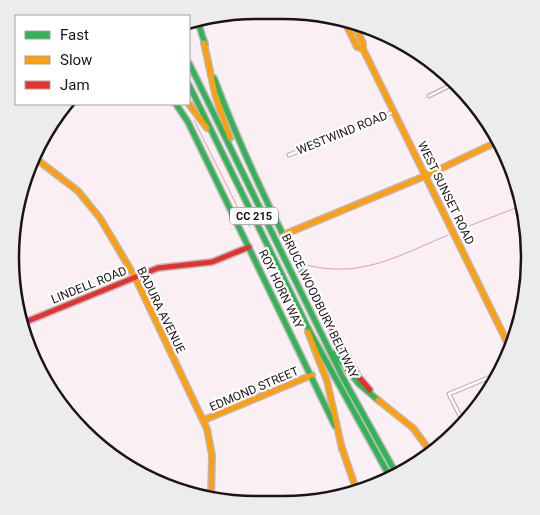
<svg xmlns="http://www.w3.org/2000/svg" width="540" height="515" viewBox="0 0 540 515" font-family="Roboto,sans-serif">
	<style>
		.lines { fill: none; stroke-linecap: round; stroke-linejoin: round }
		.stream { stroke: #df9eb0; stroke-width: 1 }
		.street-casing { stroke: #beb5b8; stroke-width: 5 }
		.fast-casing { stroke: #beb5b8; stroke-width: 8 }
		.slow-casing { stroke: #beb5b8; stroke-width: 8 }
		.jam-casing { stroke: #beb5b8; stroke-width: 8 }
		.street { stroke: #fefdfd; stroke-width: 2.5 }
		.fast { stroke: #30b455; stroke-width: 5 }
		.slow { stroke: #ff9f0a; stroke-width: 5 }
		.jam { stroke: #e5322d; stroke-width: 5 }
		.labels { text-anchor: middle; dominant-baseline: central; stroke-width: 4.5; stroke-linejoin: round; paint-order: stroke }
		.shield { fill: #fff; stroke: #5f5a5b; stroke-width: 1 }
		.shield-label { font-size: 11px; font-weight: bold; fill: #1b1315 }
		.street-label { font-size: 12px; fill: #1b1315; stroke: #fff }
		.rim { fill: none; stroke: #1b1315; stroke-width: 2.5 }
	</style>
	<rect width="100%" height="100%" fill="#faeff2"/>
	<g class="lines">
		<!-- stream -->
		<g class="stream">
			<polyline points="194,120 237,206 250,227"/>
			<polyline points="461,229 521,206"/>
			<path d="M303,264c56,16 95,-8 145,-29"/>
		</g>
		<defs>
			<g id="street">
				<polyline points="429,96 453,84"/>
				<polyline points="480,115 504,163"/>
				<polyline points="289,155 393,112"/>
				<polyline points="463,422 449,394 495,375"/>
			</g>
			<g id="fast">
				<polyline points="198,22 205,44"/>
				<polyline points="189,63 343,378 397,475"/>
				<path d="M214,78c32,85 72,166 116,246"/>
				<polyline points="189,85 310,332 390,477"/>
				<polyline points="176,104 188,122 335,426"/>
				<polyline points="334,353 359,384 379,401"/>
			</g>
			<g id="slow">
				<polyline points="343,18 357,47 363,49"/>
				<polyline points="352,21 363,43 363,49 509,346"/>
				<polyline points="204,43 215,94 230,138"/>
				<polyline points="189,104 207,128"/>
				<polyline points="35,158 78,191 100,218 135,277 207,429 212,455 211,500"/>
				<polyline points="283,235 425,176 499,141"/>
				<polyline points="308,332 327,381 342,449"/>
				<polyline points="378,400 413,428 430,451"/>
				<polyline points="204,420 312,375"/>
				<polyline points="342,448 356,489"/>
			</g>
			<g id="jam">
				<polyline points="23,323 158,268 212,262 249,247"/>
				<polyline points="330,324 358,376 370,390"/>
			</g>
		</defs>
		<!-- street casing -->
		<use href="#street" class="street-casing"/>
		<!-- fast casing -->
		<use href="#fast" class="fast-casing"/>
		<!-- slow casing -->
		<use href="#slow" class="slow-casing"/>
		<!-- jam casing -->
		<use href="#jam" class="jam-casing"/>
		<!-- street -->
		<use href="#street" class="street"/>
		<!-- fast -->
		<use href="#fast" class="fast"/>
		<!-- slow -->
		<use href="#slow" class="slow"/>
		<!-- jam -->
		<use href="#jam" class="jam"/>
	</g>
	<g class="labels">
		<!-- shield labels -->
		<rect class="shield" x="230" y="207.5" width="48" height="17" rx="4"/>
		<g class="shield-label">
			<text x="254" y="216">CC 215</text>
		</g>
		<!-- street labels -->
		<g class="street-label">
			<text transform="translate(342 133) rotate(-22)">WESTWIND ROAD</text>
			<text transform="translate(446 193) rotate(64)">WEST SUNSET ROAD</text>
			<text transform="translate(89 285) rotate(-22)">LINDELL ROAD</text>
			<text transform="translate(281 289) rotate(64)">ROY HORN WAY</text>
			<text transform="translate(320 306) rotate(64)">BRUCE WOODBURY BELTWAY</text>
			<text transform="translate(161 310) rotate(64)">BADURA AVENUE</text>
			<text transform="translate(254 389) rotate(-23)">EDMOND STREET</text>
		</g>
	</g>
	<!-- crop -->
	<path d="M0 0H540V515H0ZM257 19H283A238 238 0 0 1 521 257V258A238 238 0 0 1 283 496H257A238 238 0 0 1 19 258V257A238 238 0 0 1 257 19Z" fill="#edecec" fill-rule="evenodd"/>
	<path class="rim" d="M257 19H283A238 238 0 0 1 521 257V258A238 238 0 0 1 283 496H257A238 238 0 0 1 19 258V257A238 238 0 0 1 257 19Z"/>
	<!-- legend -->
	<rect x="15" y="15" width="175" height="90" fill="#ffffff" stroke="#a4a1a1"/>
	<rect x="25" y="31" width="25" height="8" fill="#30b455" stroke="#a4a1a1"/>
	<text x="60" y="40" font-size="15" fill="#1b1315">Fast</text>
	<rect x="25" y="56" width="25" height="8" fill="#ff9f0a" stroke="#a4a1a1"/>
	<text x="60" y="65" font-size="15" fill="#1b1315">Slow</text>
	<rect x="25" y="81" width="25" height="8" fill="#e5322d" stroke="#a4a1a1"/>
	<text x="60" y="90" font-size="15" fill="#1b1315">Jam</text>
</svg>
